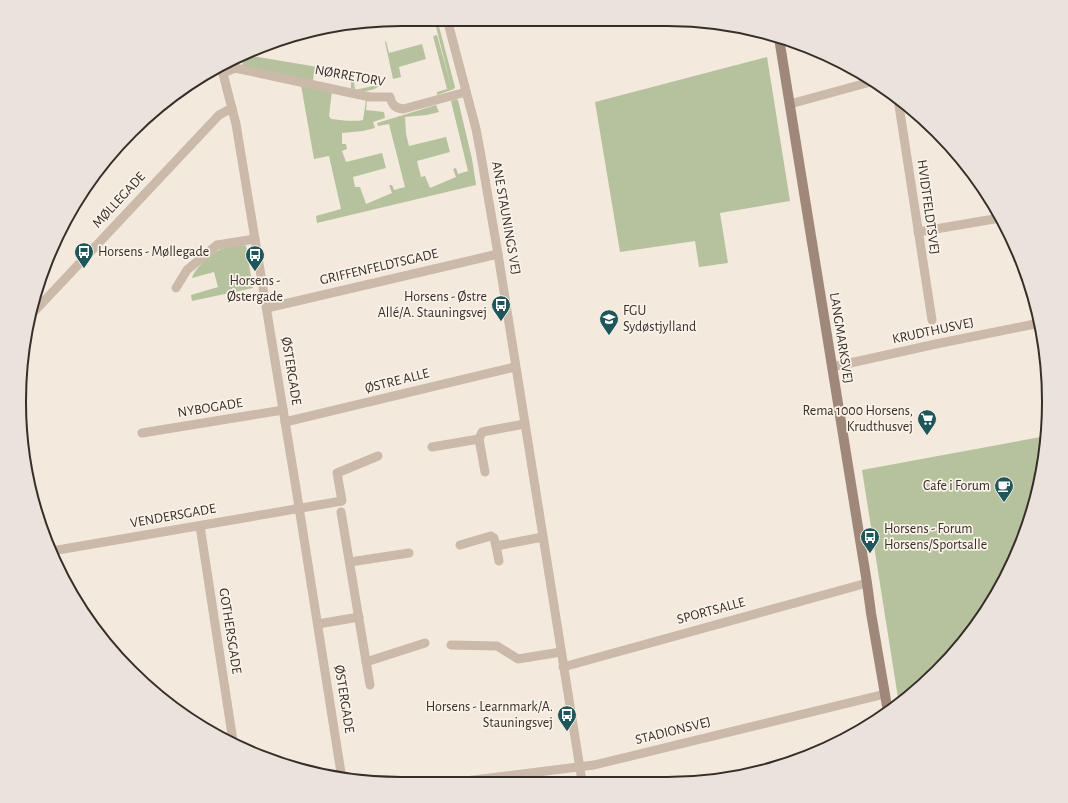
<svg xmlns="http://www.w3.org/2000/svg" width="1068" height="803" viewBox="0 0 1068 803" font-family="'Alegreya Sans',sans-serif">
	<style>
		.green { fill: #b5c29d }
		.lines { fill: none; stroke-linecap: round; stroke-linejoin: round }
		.street { stroke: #cbb9a9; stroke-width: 9 }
		.secondary { stroke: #9f887a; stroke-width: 10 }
		.labels { text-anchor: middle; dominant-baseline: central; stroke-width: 3.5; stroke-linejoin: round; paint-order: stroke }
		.street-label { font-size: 14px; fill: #382e29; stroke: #faf3ea }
		.poi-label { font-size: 14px; fill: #382e29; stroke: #faf3ea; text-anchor: end }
		.rim { fill: none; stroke: #382e29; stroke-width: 2 }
	</style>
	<rect width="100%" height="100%" fill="#f3e9dd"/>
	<!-- green -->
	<g class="green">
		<polygon points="434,19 437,19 455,87 454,89 437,95 437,92 447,89 433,36 437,35 451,86"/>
		<polygon points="386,41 389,53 422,44 426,59 399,67 401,77 393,79 385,42"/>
		<path d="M246,55l107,18 2,17 27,-6c-9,8 -20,9 -31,4v-8l-37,-7 -1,8 -71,-14 2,-11z"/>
		<polygon points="767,57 790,201 720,213 728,263 699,267 695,241 620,252 595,102"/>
		<path d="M301,85l31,6 -3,25 2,3c9,1 23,3 32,1l3,-20h1l-1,10 18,2 1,6 -12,4 2,6 -12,3 -21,2v11h4l1,5 -5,2 4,11 36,-9 4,15 -33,9 2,10h5l6,17 26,-11 -3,-8h3l2,5 11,-3 -16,-63 -11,2 -1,-3 59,-18 3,7 -12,3 -22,2 1,17 3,12 37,-9 4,15 -33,9 4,16 4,-1 5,12 26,-11 -3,-8 3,-1 2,6 10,-3 -17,-70 5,-2 2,1 14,59 4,26 -159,38 -1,-7 25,-7 -12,-53 -15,3z"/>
		<path d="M244,245l2,1 7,42 -61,13 -1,-6 27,-8 -4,-15 -22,6c1,-8 22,-27 29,-29 7,-2 16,-3 23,-4z"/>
		<polygon points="1046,436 1042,476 1020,548 985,614 937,672 899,704 862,470"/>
	</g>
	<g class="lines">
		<!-- street -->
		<g class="street">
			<polyline points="447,19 476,129 480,150 498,254 582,781"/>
			<polyline points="221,66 236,124 295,482 342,779"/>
			<path d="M223,73l12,-5 135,29h20c2,8 5,11 13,12l63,-17"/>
			<polyline points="898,99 932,320"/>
			<polyline points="790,104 874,81"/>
			<polyline points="918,232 1000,218"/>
			<polyline points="176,288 187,270 217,245 255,239"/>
			<polyline points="267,308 498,254"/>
			<polyline points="30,316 219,115 232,108"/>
			<polyline points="832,367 936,344 1040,323"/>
			<polyline points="285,422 515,367"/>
			<polyline points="142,433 283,410"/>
			<polyline points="479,439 485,472"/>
			<polyline points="432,447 479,439 482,432 524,424"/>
			<polyline points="341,512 370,685"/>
			<polyline points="200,526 233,741"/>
			<polyline points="460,545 491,536 494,538 496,546 543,537"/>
			<polyline points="496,546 499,561"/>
			<polyline points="52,551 342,501 337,473 378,456"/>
			<polyline points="350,562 409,553"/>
			<polyline points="318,624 359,617"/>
			<polyline points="451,645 497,646 518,659 561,652"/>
			<polyline points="366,662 425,643"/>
			<polyline points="563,667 867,583"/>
			<polyline points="465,781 594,765 885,694"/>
		</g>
		<!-- secondary -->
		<polyline class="secondary" points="779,38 867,583 871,613 888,712"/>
	</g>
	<!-- icons -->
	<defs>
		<symbol id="bus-pin" viewBox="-11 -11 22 30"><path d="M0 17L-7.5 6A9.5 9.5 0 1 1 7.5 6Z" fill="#1e565a" stroke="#faf3ea"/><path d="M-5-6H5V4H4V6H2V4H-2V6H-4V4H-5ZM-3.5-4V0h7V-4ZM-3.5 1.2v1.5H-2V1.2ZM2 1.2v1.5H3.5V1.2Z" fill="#fff"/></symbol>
		<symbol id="school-pin" viewBox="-11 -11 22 30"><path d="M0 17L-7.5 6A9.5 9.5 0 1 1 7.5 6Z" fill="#1e565a" stroke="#faf3ea"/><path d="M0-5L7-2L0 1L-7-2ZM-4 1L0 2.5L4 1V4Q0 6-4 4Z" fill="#fff"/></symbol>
		<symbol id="supermarket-pin" viewBox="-11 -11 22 30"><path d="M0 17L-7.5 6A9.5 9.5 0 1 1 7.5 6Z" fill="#1e565a" stroke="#faf3ea"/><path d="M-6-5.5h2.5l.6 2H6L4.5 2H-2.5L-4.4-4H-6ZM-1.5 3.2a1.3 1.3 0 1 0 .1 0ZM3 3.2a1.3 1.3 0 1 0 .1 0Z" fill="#fff"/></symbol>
		<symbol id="cafe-pin" viewBox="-11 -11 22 30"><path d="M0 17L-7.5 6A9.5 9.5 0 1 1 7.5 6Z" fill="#1e565a" stroke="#faf3ea"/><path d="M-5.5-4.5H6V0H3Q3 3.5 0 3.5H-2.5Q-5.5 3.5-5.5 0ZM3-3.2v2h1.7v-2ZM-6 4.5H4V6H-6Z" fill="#fff"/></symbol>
	</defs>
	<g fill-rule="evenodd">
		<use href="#bus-pin" x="73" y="241" width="22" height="30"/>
		<use href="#bus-pin" x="244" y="244" width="22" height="30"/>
		<use href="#bus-pin" x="490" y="294" width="22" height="30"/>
		<use href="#school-pin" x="598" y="308" width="22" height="30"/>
		<use href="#supermarket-pin" x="916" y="408" width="22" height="30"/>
		<use href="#cafe-pin" x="993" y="475" width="22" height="30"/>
		<use href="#bus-pin" x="859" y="526" width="22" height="30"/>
		<use href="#bus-pin" x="556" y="704" width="22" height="30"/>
	</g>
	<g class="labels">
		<!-- street labels -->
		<g class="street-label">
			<text transform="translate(350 76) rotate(10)">NØRRETORV</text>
			<text transform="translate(119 200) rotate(-47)">MØLLEGADE</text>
			<text transform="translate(928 207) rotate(82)">HVIDTFELDTSVEJ</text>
			<text transform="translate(506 218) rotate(80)">ANE STAUNINGS VEJ</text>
			<text transform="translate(379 267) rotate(-13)">GRIFFENFELDTSGADE</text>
			<text transform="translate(933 331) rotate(-12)">KRUDTHUSVEJ</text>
			<text transform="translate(841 338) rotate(81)">LANGMARKSVEJ</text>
			<text transform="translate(291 371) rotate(81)">ØSTERGADE</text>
			<text transform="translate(397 381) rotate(-14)">ØSTRE ALLE</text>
			<text transform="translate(210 408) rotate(-9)">NYBOGADE</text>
			<text transform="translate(173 516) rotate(-10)">VENDERSGADE</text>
			<text transform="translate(711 611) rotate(-15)">SPORTSALLE</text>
			<text transform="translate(230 631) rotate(81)">GOTHERSGADE</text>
			<text transform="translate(344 699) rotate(81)">ØSTERGADE</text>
			<text transform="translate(673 731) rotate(-14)">STADIONSVEJ</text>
		</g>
		<!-- poi labels -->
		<g class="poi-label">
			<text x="98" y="252" text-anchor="start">Horsens - Møllegade</text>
			<text x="255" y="281" text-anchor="middle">Horsens -<tspan x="255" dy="16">Østergade</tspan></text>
			<text x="487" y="297">Horsens - Østre<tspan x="487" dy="16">Allé/A. Stauningsvej</tspan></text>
			<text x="623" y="311" text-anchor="start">FGU<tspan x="623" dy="16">Sydøstjylland</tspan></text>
			<text x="913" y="411">Rema 1000 Horsens,<tspan x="913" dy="16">Krudthusvej</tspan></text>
			<text x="990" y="486">Cafe i Forum</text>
			<text x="884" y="529" text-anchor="start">Horsens - Forum<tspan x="884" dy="16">Horsens/Sportsalle</tspan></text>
			<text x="553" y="707">Horsens - Learnmark/A.<tspan x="553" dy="16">Stauningsvej</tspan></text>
		</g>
	</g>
	<!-- crop -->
	<path d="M0 0H1068V803H0ZM401 26H667A375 375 0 0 1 1042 401V402A375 375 0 0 1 667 777H401A375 375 0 0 1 26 402V401A375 375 0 0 1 401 26Z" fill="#eae3db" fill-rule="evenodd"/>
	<path class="rim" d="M401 26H667A375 375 0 0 1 1042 401V402A375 375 0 0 1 667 777H401A375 375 0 0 1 26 402V401A375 375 0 0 1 401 26Z"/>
</svg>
